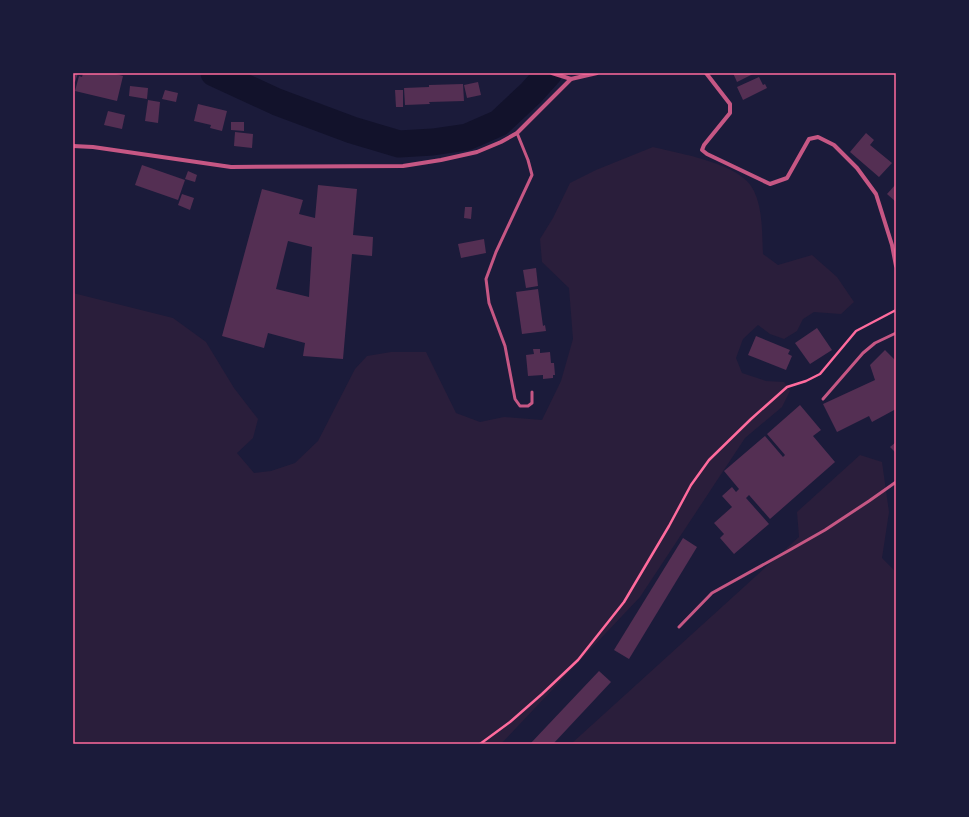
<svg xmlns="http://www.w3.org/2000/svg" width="969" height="817" viewBox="0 0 969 817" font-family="Bitter,serif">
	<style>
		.green { fill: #2a1e3b }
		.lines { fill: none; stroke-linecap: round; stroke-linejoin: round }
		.river { stroke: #12122b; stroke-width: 27 }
		.building { fill: #542f53; fill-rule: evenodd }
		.path { stroke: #ff6b9d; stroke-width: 2.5 }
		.service { stroke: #c65784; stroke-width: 3 }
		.minor { stroke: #c65784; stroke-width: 4 }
		.neatline { fill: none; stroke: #ff6b9d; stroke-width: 1.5 }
	</style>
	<rect width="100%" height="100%" fill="#1b1b3a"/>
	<!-- green -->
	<g class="green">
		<path d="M653,147c27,7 89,16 101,44 9,19 8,43 9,63l15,11 34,-10 25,22 17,25 -13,12 -27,-2 -11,7 -6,12 -13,8 -14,-5 -12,-9 -15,14 -7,19 6,15 24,8 18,1 6,9 -8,16 -37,31 -105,159 -139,147h-428v-451l100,25 33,24 28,46 24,31 -5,19 -16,15 17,20 17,-2 24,-8 23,-22 37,-72 12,-13 24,-4h35l30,61 24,9 24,-5 38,3 19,-39 12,-42 -4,-51 -27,-26 -2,-23 13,-21 17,-35 26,-13z"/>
		<polygon points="860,455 882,462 889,512 882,558 896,572 896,744 571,744 799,537 797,512"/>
	</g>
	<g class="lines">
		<!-- river -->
		<polyline class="river" points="214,73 277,102 352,130 399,144 433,142 467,137 499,123 531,93 549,73"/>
	</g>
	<!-- building -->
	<g class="building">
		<polygon points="73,73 78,73 75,82 73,81"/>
		<polygon points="83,73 112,73 123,76 117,101 75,91 79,76 82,77"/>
		<polygon points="733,73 755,73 737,82"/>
		<polygon points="759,77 763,85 765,84 767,88 743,100 737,87"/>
		<polygon points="478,82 481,95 467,98 464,85"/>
		<polygon points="463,84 464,101 429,102 430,104 405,105 404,88 429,87 429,85"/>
		<polygon points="130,86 148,88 147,99 129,96"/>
		<polygon points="165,90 178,93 176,102 162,99"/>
		<polygon points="395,90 403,90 403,107 396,107"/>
		<polygon points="148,100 160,102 158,123 145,121"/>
		<polygon points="198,104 227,111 222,131 210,128 211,125 194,121"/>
		<polygon points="108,111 125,115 122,129 104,125"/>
		<polygon points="231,122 244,122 244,131 231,130"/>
		<polygon points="235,132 253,134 252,148 234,146"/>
		<polygon points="866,133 874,140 870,145 892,163 879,177 850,152"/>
		<polygon points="142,165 185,180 178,200 135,185"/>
		<polygon points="188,171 197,175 195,182 185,179"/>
		<polygon points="896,184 896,202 887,194"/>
		<path d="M318,185l39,4 -4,46 20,2 -1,19 -20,-2 -9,105 -40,-3 2,-13 -37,-10 -4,15 -42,-12 40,-147 41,11 -4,14 16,4zM288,241l24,6 -3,50 -33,-8z"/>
		<polygon points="182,194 194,198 190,210 178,205"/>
		<polygon points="465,207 472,207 471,219 464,218"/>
		<polygon points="484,239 486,253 461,258 458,244"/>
		<polygon points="536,268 538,286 526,288 523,270"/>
		<polygon points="538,289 543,326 545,325 546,331 522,334 516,292"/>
		<polygon points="817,328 832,350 810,364 795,343"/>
		<polygon points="756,336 790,350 788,354 792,356 786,370 748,355"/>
		<polygon points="533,349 540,349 540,353 550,352 551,363 554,363 555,375 553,375 553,378 543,379 543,375 528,376 526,355 534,354"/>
		<polygon points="885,350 896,361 896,409 872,422 869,416 837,432 823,404 875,380 870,365"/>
		<polygon points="800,405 821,430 813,436 835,462 770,519 749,495 746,498 769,524 734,554 720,538 724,534 714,523 732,507 722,496 732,487 736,492 739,489 724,471 765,436 783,457 785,455 767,434"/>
		<polygon points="896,442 896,453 890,447"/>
		<polygon points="683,538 697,547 629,659 614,650"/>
		<polygon points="599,671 611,682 553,744 530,744"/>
	</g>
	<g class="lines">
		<!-- path -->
		<polyline class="path" points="480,744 510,722 542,694 578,660 624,602 669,526 691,485 709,460 751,419 787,387 806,381 820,374 856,331 896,310"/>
		<!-- service -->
		<g class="service">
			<polyline points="517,133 528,160 532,175 496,252 486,279 489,303 505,346 515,399 520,406 528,406 532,403 532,392"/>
			<polyline points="823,399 863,353 875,343 896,333"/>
			<polyline points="679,627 712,593 788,551 825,530 869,501 896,482"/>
		</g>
		<!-- minor -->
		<g class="minor">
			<polyline points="552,73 571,79 597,73"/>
			<polyline points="706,73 730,104 730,113 704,145 702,150 707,154 770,184 787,178 809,139 818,137 834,145 857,168 876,194 892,245 896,266"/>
			<polyline points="73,146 93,147 231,167 403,166 441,160 477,152 501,142 517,133 571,79"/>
		</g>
	</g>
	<!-- border -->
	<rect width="969" height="817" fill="none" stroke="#1b1b3a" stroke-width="148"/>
	<rect x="74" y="74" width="821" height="669" class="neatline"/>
</svg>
